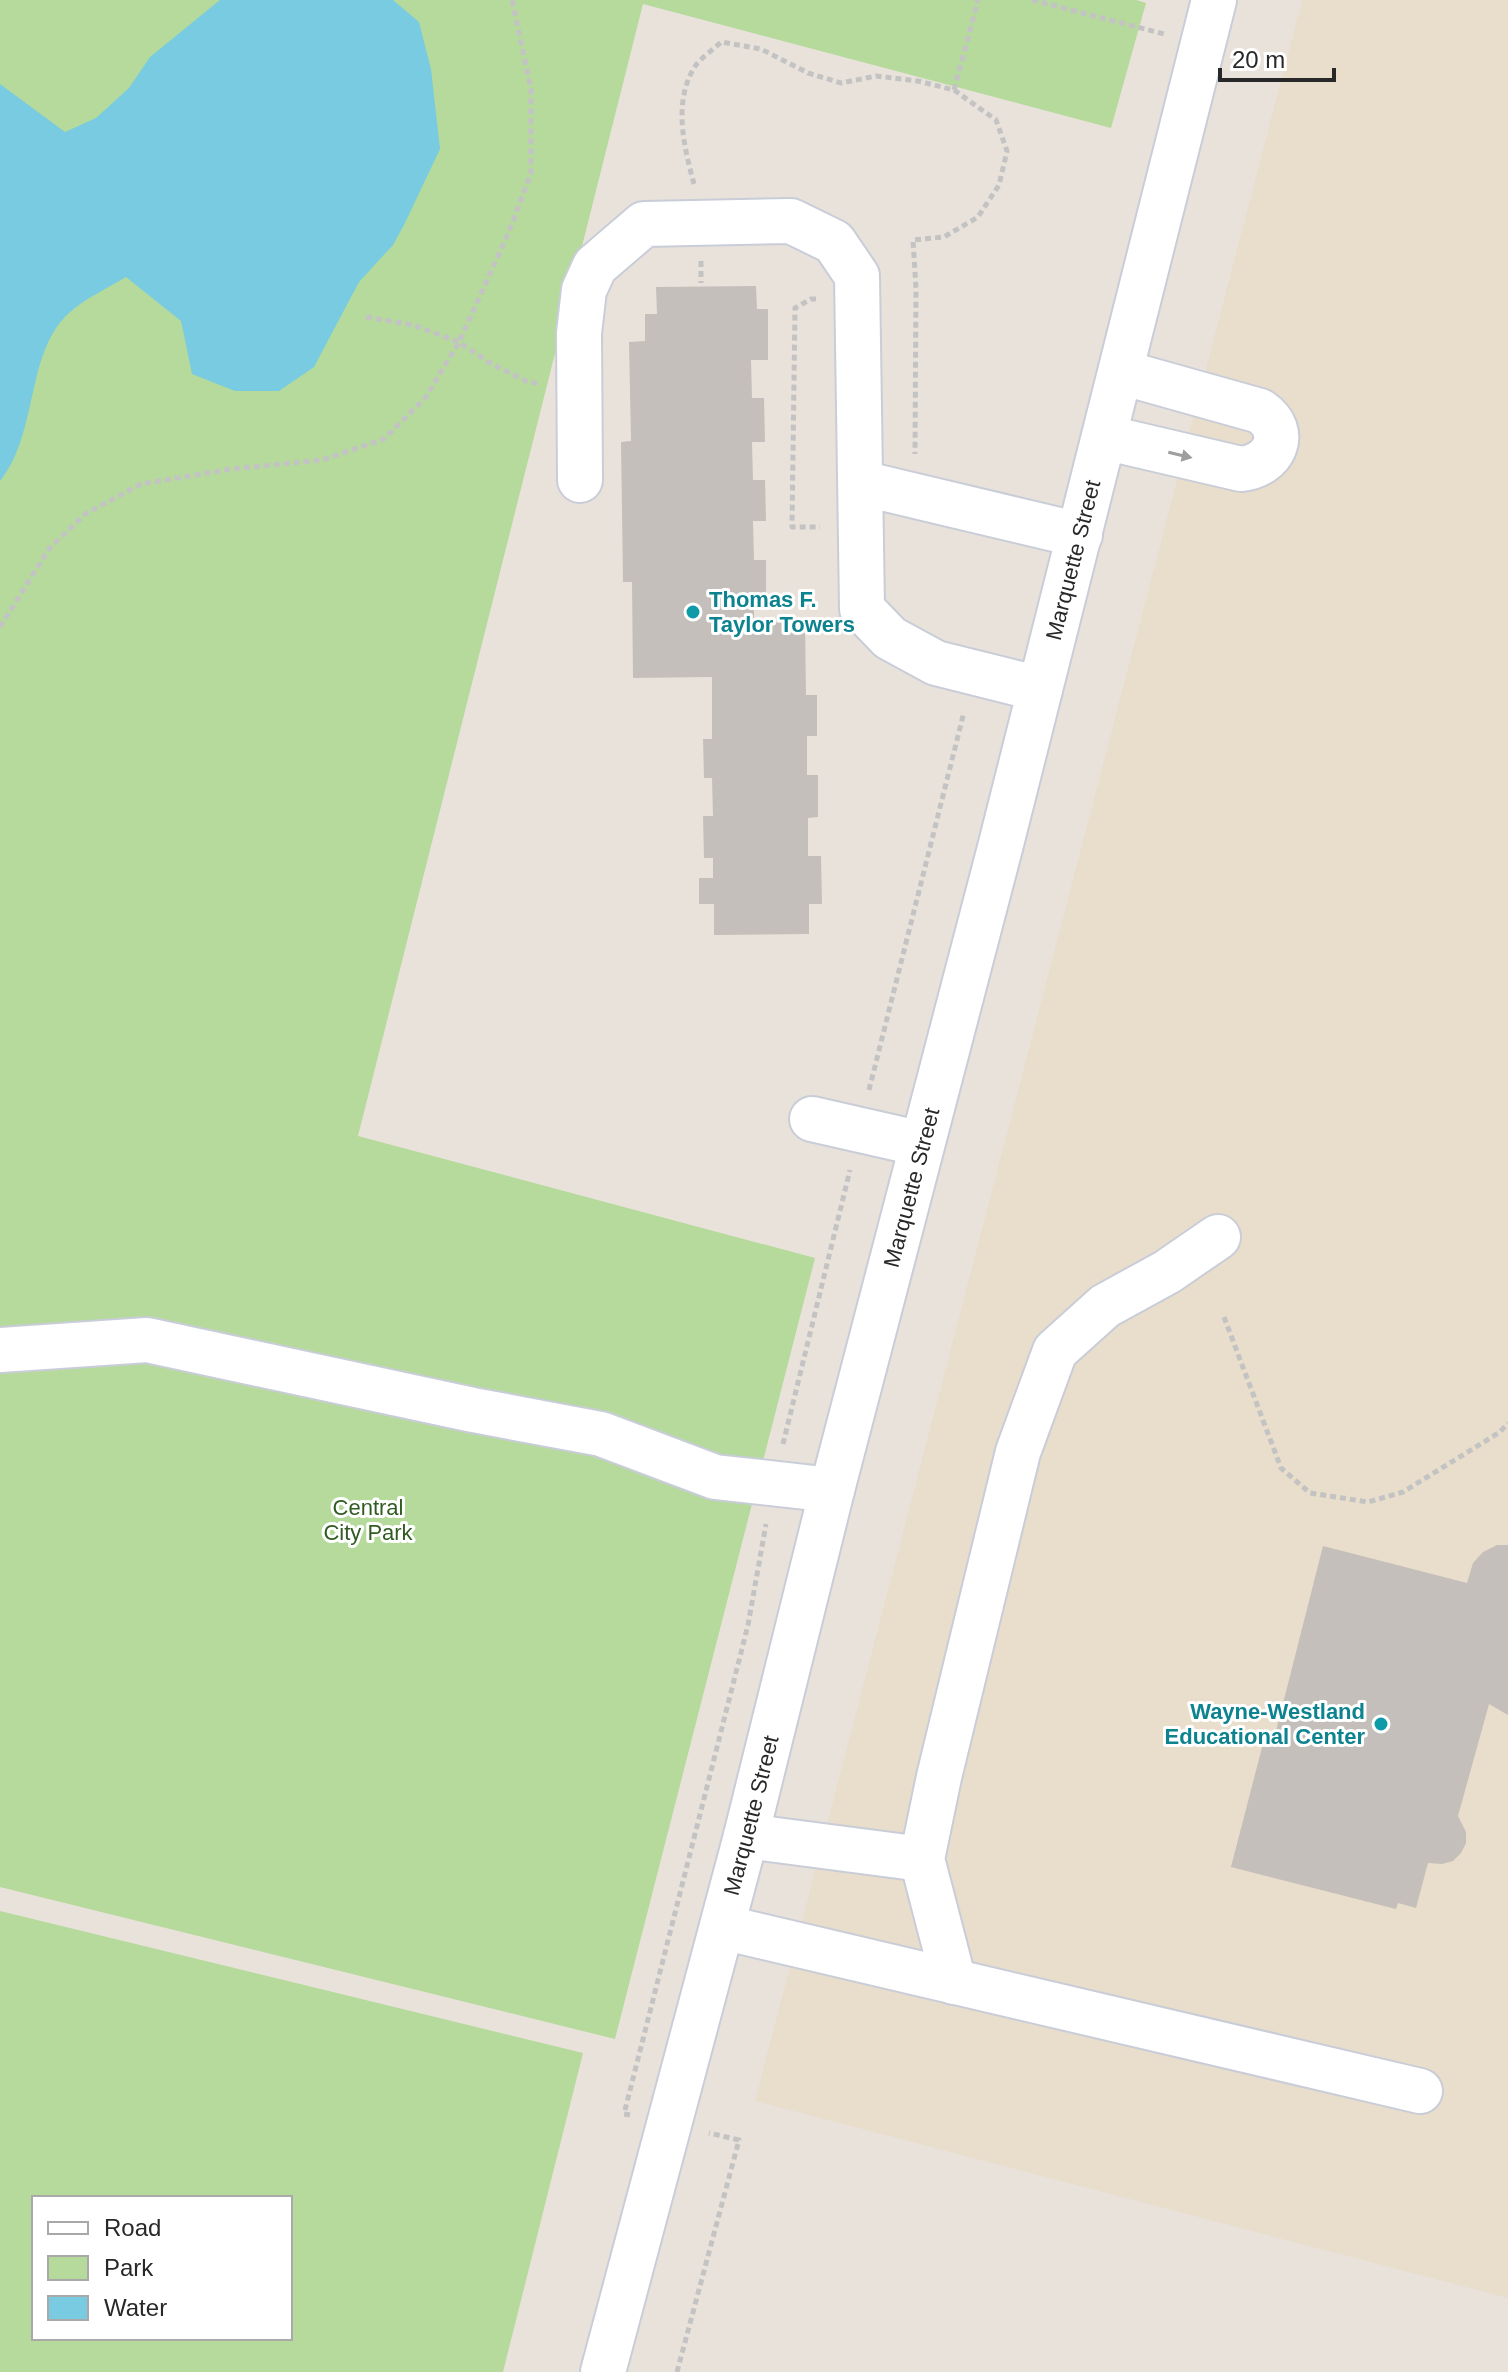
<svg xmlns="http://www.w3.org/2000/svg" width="1508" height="2372" viewBox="0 0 1508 2372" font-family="Helvetica,sans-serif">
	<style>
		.education { fill: #e9ddcb }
		.green { fill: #b5da9c; fill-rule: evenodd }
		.water { fill: #78cbe0 }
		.building { fill: #c4bfba }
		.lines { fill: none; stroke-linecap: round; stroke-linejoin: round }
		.minor-casing { stroke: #c9cdd8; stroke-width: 48 }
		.path { stroke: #c3c3c3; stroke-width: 5; stroke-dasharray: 6 4; stroke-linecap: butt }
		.minor { stroke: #fff; stroke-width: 44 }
		.oneway { fill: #9e9e9e }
		.culture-dot { fill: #0f9aa8; stroke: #fff; stroke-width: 3 }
		.labels { text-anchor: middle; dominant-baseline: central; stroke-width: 6; stroke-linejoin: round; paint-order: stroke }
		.street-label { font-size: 22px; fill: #282828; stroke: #fff }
		.culture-label { font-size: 22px; font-weight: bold; fill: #0d838f; stroke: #fff; text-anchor: start }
		.park-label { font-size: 22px; fill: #315c21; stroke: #fff }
	</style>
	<rect width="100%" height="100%" fill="#e9e2db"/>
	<!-- education -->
	<polygon class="education" points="1302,0 1508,0 1508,2298 755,2101"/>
	<!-- green -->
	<g class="green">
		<polygon points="0,0 1136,0 1146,3 1111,128 643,4 358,1136 815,1258 615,2039 0,1887"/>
		<path d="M0,1911l583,142 -80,319h-503zM290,2198v140h-256v-140z"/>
	</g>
	<!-- water -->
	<path class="water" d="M220,0h173l26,22 12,47 9,80 -35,74 -12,22 -34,37 -45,85 -35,24h-44l-43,-17 -11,-53 -55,-44c-18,11 -42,22 -57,36 -44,40 -30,120 -69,168v-397l65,48 31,-14 33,-30 21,-31z"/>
	<!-- building -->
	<g class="building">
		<polygon points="756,286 757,309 768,309 768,360 751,360 752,398 764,398 765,442 752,442 753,480 765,480 766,521 753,521 754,560 766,560 766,601 754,601 754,623 805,622 806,695 817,695 817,736 807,736 807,775 818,775 818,817 808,818 808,856 821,856 822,904 809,904 809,934 714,935 714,904 699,904 699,878 713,878 713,858 704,858 703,816 713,816 712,778 704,778 703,739 712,739 712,677 633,678 632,582 623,582 621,442 631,441 629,342 645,341 645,314 657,314 656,287"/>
		<polygon points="1497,1545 1508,1545 1508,1715 1489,1704 1458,1816 1466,1832 1466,1843 1461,1853 1453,1861 1442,1864 1428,1863 1416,1908 1398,1903 1396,1909 1231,1867 1266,1732 1275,1735 1323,1546 1467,1583 1473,1563 1483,1552"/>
	</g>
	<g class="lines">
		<defs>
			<g id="minor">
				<path d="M1104,437l137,32c33,-3 50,-37 19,-58l-139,-39"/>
				<polyline points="580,480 579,333 584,290 595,266 644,224 791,221 834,242 857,276 862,609 890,638 936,663 1040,689"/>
				<polyline points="861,483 1080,535"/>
				<polyline points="812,1119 922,1144"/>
				<polyline points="0,1350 147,1340 473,1410 601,1434 715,1477 832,1490"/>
				<polyline points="746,1836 922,1859"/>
				<polyline points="722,1927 1420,2091"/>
				<polyline points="954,1982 922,1859 939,1777 1018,1452 1055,1351 1105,1306 1167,1272 1218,1237"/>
				<path id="s1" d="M603,2372l143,-536 86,-346 169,-646 213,-844"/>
			</g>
		</defs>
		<!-- minor casing -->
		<use href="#minor" class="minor-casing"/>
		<!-- path -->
		<g class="path">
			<polyline points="1032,0 1164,34"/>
			<polyline points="954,90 978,0"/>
			<path d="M694,184c-10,-37 -21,-81 0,-116 6,-10 19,-18 27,-26l40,7 47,24 33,10 35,-7 42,5 36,9 42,30 11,31 -8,34 -21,32 -34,20 -31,3 3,48 -1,166"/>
			<polyline points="701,261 701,283"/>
			<polyline points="816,299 811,299 795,308 792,527 820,527"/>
			<polyline points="366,317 413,325 459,342 490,363 526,381 539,384"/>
			<polyline points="0,627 49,549 85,514 141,484 232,469 322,460 384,439 426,397 459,342 508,234 531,173 531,89 512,0"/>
			<polyline points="869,1090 964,712"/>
			<polyline points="1224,1317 1281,1468 1310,1493 1368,1502 1403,1492 1500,1432 1508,1423"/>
			<polyline points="783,1444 850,1170"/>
			<polyline points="630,2115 624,2114 748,1625 766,1524"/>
			<polyline points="677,2372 739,2140 709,2133"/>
		</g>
		<!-- minor -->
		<use href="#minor" class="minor"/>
	</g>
	<!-- one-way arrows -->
	<defs><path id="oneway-solid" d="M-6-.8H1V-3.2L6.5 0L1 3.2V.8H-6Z" transform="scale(2)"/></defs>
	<use class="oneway" href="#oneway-solid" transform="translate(1180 455) rotate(13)"/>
	<!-- markers -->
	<g class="culture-dot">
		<circle cx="693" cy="612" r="8"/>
		<circle cx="1381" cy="1724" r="8"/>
	</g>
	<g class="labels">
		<!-- street labels -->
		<g class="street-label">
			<text stroke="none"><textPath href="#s1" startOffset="1872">Marquette Street</textPath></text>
			<text stroke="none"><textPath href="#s1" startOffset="1224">Marquette Street</textPath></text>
			<text stroke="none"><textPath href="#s1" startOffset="576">Marquette Street</textPath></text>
		</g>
		<!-- culture labels -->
		<g class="culture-label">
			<text x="709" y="599">Thomas F.<tspan x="709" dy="25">Taylor Towers</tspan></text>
			<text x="1365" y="1711" text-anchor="end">Wayne-Westland<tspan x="1365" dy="25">Educational Center</tspan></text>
		</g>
		<!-- park labels -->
		<g class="park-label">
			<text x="368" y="1507">Central<tspan x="368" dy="25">City Park</tspan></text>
		</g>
	</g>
	<!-- legend -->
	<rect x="32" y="2196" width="260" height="144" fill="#ffffff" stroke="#a9a9a9" stroke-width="2"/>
	<rect x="48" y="2222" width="40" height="12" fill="#ffffff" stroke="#a9a9a9" stroke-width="2"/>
	<text x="104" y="2236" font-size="24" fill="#282828">Road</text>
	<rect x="48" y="2256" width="40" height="24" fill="#b5da9c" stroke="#a9a9a9" stroke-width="2"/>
	<text x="104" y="2276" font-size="24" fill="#282828">Park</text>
	<rect x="48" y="2296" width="40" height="24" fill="#78cbe0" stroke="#a9a9a9" stroke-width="2"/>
	<text x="104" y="2316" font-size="24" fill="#282828">Water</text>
	<!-- scale -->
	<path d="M1220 68v12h114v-12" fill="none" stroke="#282828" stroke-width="4"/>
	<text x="1232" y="68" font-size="24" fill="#282828" stroke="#ffffff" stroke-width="6" paint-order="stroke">20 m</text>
</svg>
